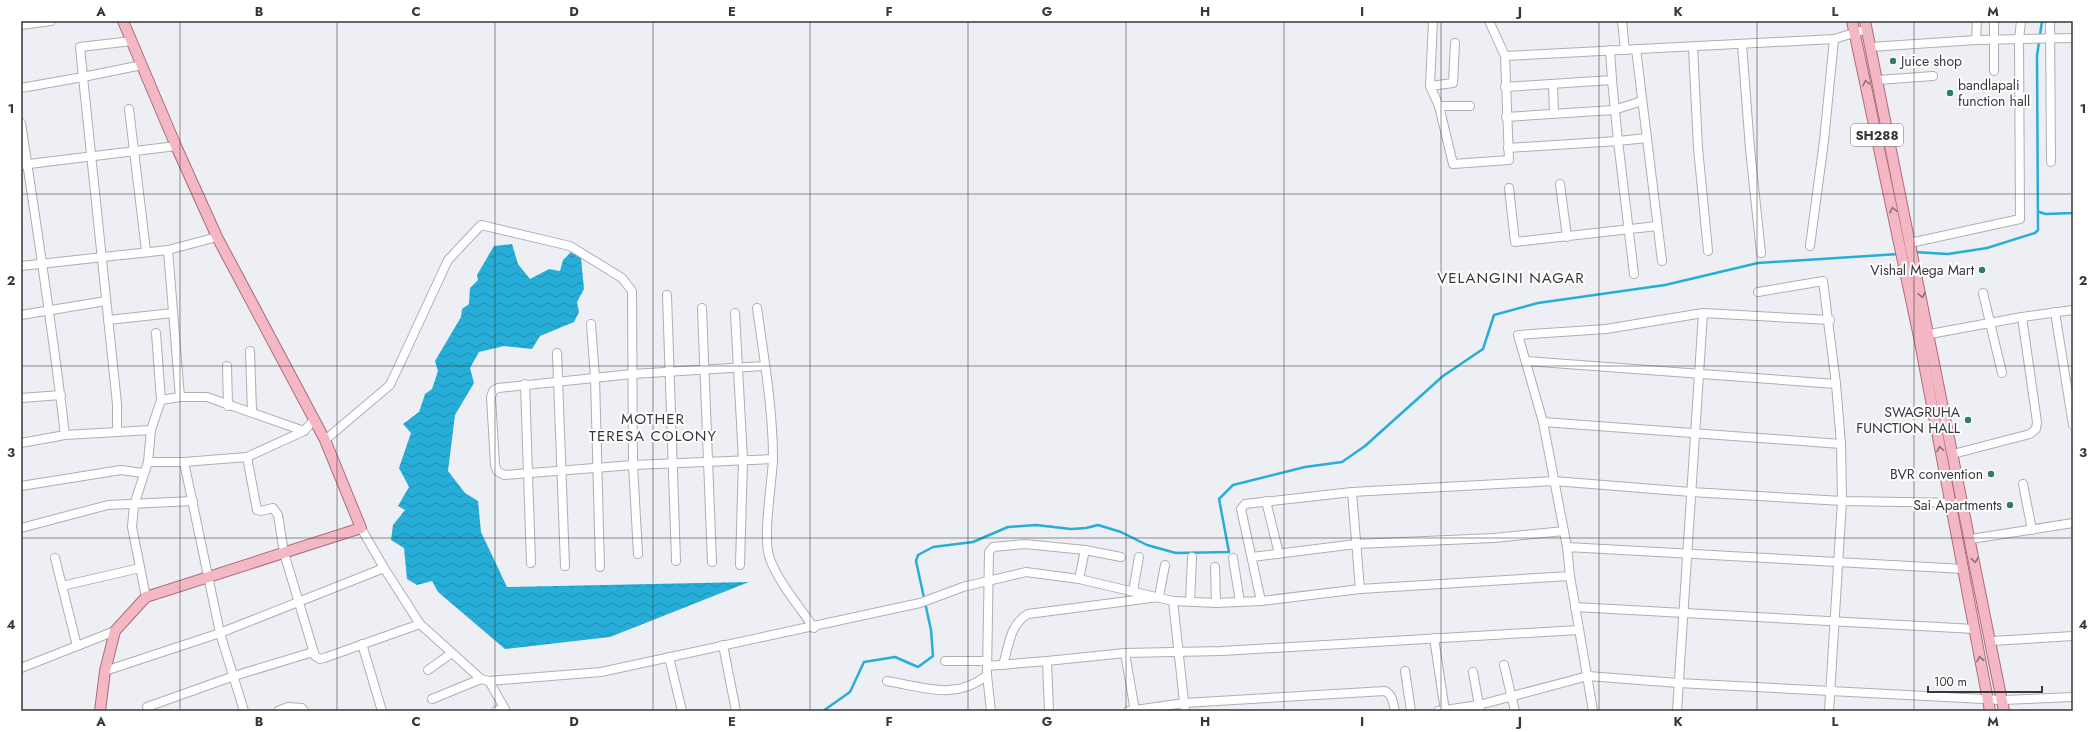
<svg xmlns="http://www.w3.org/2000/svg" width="2094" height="732" viewBox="0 0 2094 732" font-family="Jost,sans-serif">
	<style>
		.water { fill: url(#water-waves) }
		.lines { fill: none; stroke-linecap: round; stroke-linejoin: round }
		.stream { stroke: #26aed8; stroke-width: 2.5 }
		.minor-casing { stroke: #adafb4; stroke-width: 10 }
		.major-casing { stroke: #ad6c7b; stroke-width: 12 }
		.minor { stroke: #fff; stroke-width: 8 }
		.major { stroke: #f4b8c5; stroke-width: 10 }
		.oneway { stroke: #8c7178 }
		.grid { fill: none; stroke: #363739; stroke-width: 1; stroke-opacity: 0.55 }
		.poi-dot { fill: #317971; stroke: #fff; stroke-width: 1.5 }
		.labels { text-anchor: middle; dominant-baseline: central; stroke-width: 4; stroke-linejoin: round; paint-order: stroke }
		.shield { fill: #fff; stroke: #727374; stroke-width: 1 }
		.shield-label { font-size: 13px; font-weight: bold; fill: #363739 }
		.poi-label { font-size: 14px; fill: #363739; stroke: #fff; text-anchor: end }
		.neighbourhood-label { font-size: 15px; letter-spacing: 1px; fill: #363739; stroke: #fff }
		.neatline { fill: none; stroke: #363739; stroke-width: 1.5 }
		.grid-label { font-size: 13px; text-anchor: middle; font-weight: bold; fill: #363739 }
	</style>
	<defs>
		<pattern id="water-waves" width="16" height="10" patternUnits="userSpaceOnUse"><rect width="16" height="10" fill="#26aed8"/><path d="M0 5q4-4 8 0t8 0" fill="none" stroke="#228eb0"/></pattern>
	</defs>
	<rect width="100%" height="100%" fill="#edeff4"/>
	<!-- water -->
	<polygon class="water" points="512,244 518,264 530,279 549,269 560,271 563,260 571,252 581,258 584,289 577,302 579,312 574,322 540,336 532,349 504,346 479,352 470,368 474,383 455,415 448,471 465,493 478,501 481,532 507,587 749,582 610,637 505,649 438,592 432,581 417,585 407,579 404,548 391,540 393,525 405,510 398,506 409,487 399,468 411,433 403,424 419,412 425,394 432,389 438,371 435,361 461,317 462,309 469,304 470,288 478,280 477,275 494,246"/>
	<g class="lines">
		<!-- stream -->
		<g class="stream">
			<polyline points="2039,212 2046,214 2073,213"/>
			<polyline points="1914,252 1948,254 1987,248 2035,233 2038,230 2037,56 2042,21"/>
			<polyline points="823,711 850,692 864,662 895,657 918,667 933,656 931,630 916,561 918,555 933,547 973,542 1008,527 1036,525 1071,529 1086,528 1098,525 1121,532 1147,545 1176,553 1229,552 1219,499 1233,485 1305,467 1342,462 1365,446 1443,376 1483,349 1494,315 1538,303 1665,285 1758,263 1899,254"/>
		</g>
		<defs>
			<g id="minor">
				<polyline points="1489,21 1505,56 1834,39 1867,29"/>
				<polyline points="1622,21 1625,50"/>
				<polyline points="1994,21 1994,71"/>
				<polyline points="2050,21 2051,162"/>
				<polyline points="21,25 51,21"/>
				<polyline points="1976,40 1977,21"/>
				<polyline points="1455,43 1453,83 1430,86 1439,106 1453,164 1509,160 1505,56"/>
				<polyline points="1742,44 1750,149 1761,253"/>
				<polyline points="1693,47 1698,148 1708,251"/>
				<polyline points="1870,47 1976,40 2073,38"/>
				<polyline points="1636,49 1662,261"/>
				<polyline points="1612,80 1618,141 1647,138"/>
				<polyline points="1878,80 1933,76"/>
				<polyline points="1553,84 1554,114"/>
				<polyline points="1430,86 1433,21"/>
				<polyline points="1505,87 1612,80 1610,50"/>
				<polyline points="21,88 83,77 80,47 132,41"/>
				<polyline points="1439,106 1470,106"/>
				<polyline points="129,109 146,251"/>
				<polyline points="1506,117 1614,110 1642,101"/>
				<path d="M21,123c16,104 32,208 44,312"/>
				<polyline points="1508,148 1618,141 1634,274"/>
				<polyline points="21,165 176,146"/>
				<polyline points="1560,184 1567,237"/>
				<polyline points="1509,188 1515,242 1657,226"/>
				<polyline points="1910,243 2020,219 2019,40 2021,21"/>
				<polyline points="1810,246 1824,141 1834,39"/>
				<polyline points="21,266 168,250"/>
				<polyline points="1758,292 1823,281 1836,384 1841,444 1842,501 1829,711"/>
				<polyline points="1983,293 2002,373"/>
				<polyline points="667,295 676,561"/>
				<polyline points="702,308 712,562"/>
				<path d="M757,308c7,50 16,101 16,151 -1,24 -11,80 -3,100 9,24 29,47 44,69"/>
				<polyline points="2055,312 2073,425"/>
				<polyline points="735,313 743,460 740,565"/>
				<polyline points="21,315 106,301"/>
				<polyline points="108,320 173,313"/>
				<polyline points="591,324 595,378 600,567"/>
				<polyline points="1930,334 2022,317 2073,310"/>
				<polyline points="250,351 252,412"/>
				<polyline points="557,353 565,566"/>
				<polyline points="1526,361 1836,384"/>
				<polyline points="227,366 228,406"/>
				<polyline points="765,366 632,374 498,388 493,391 491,397 495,465 497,471 504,475 633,465 773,459"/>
				<polyline points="525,384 531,563"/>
				<polyline points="180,397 168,250 217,237"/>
				<polyline points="21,398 61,395"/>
				<polyline points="161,400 180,397 207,397 304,431"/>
				<polyline points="313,421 304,431 247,457 257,510 261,511 273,508 278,515 284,553 315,656 320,659 324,658 420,624"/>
				<polyline points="1543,422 1841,444"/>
				<polyline points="117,431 117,404 83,77 142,65"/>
				<polyline points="325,440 390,385 448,260 481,225 570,246 622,278 632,291 633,465 638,554"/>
				<polyline points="21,443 65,435 151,430"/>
				<polyline points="1953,454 2030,434 2036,429 2037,422 2022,317"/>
				<polyline points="148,462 151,430 161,400 156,333"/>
				<polyline points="184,462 220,633 244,711"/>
				<polyline points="2023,484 2032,530"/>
				<polyline points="21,486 121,470 143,473"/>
				<polyline points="1352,492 1360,589"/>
				<polyline points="1266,501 1279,554"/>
				<polyline points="1964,503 1842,501 1691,492 1554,481 1352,492 1245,504 1241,509 1261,601 1360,589 1570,576 1567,547 1964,569"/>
				<polyline points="21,528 108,505 193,501"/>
				<polyline points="361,528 384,568 420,624 481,679 489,681 506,711"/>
				<polyline points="1971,539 2073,523"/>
				<polyline points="1567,547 1543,422 1518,335 1606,329 1703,313 1830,320"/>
				<polyline points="1252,557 1356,544 1494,538 1564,531"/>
				<polyline points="55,558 77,646"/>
				<polyline points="1233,558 1240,602"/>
				<polyline points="1215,567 1216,603"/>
				<polyline points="1570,576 1593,711"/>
				<polyline points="1079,579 1085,550 1121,557"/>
				<polyline points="62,586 140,568"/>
				<polyline points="1133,591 1139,557"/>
				<polyline points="146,597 132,527 134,505 148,462 184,462 247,457"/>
				<polyline points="1173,601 1216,603 1261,601"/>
				<polyline points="1190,602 1192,557"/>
				<polyline points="1575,607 1975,629"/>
				<polyline points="1434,638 1445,711"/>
				<polyline points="1992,641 2073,636"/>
				<polyline points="362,644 382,711"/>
				<polyline points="723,645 736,711"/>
				<polyline points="1125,653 1135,711"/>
				<polyline points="669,657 682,711"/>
				<polyline points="945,661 987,661"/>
				<polyline points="1047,661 1125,653 1222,651 1578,630"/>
				<path d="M1003,665c6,-20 7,-41 25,-51l131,-17 6,-32"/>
				<polyline points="1504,665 1515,711"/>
				<polyline points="987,666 1047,661 1049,711"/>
				<polyline points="21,668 115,631"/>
				<polyline points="428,670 452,653"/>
				<polyline points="105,671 220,633 384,568"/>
				<polyline points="1405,671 1411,711"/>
				<polyline points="1473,672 1480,711"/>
				<polyline points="987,675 991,711"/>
				<polyline points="489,681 601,672 920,603 963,587 1026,572 1079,579 1173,601 1185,711"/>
				<path d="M887,681c36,6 69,20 100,-6l2,-123 4,-5 32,-3 60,6"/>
				<polyline points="432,699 481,679"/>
				<polyline points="147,707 234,676 313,652"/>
				<polyline points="278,711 288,707 302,708 304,711"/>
				<polyline points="496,711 504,708"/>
				<path d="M1128,711l56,-8 201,-12c8,4 8,12 10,20"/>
				<polyline points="1438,711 1479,705 1588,676 1678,683 2002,700 2073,697"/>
				<polyline points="1677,711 1703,313"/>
			</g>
			<g id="major">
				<polyline points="1852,21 1919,337 1990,711"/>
				<polyline points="1865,21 2004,711"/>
				<polyline points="100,711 105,671 115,631 146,597 361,528 325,440 217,237 176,146 123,21"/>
			</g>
		</defs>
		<!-- minor casing -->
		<use href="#minor" class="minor-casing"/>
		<!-- major casing -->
		<use href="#major" class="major-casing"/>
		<!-- minor -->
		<use href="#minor" class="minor"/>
		<!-- major -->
		<use href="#major" class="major"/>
	</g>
	<!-- one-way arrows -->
	<defs><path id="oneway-chevron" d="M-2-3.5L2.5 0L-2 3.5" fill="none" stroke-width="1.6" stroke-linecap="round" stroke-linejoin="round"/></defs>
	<g class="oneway">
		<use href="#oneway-chevron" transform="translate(1866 83) rotate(-103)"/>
		<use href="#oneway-chevron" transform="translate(1893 210) rotate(-102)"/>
		<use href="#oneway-chevron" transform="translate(1922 295) rotate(78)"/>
		<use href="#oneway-chevron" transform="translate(1940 449) rotate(-101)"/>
		<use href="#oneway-chevron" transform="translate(1975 560) rotate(80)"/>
		<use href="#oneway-chevron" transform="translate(1980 659) rotate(-100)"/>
	</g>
	<!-- grid -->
	<path class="grid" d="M180,21v690M337,21v690M495,21v690M653,21v690M810,21v690M968,21v690M1126,21v690M1284,21v690M1441,21v690M1599,21v690M1757,21v690M1914,21v690M21,194h2052M21,366h2052M21,538h2052"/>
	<!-- markers -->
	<g class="poi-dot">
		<circle cx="1893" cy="61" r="4"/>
		<circle cx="1950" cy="93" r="4"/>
		<circle cx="1982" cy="270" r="4"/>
		<circle cx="1968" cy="420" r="4"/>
		<circle cx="1991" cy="474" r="4"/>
		<circle cx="2010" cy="505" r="4"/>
	</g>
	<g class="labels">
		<!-- shield labels -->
		<rect class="shield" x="1851" y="124" width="52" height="22" rx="3"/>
		<g class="shield-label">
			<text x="1877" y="135">SH288</text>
		</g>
		<!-- poi labels -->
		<g class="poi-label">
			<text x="1901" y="61" text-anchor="start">Juice shop</text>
			<text x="1958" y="85" text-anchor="start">bandlapali<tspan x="1958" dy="16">function hall</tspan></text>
			<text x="1974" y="270">Vishal Mega Mart</text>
			<text x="1960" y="412">SWAGRUHA<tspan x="1960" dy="16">FUNCTION HALL</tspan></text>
			<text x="1983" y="474">BVR convention</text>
			<text x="2002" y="505">Sai Apartments</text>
		</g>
		<!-- neighbourhood labels -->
		<g class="neighbourhood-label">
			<text x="1511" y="278">VELANGINI NAGAR</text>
			<text x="653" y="419">MOTHER<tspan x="653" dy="17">TERESA COLONY</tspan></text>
		</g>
	</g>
	<!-- border -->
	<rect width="2094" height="732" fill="none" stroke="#ffffff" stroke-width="44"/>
	<!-- scale -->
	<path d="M1928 686v6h114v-6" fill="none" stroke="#363739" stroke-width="2"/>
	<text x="1934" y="686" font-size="12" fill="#363739" stroke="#ffffff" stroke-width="3" paint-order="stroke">100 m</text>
	<rect x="22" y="22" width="2050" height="688" class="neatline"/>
	<g class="grid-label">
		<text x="101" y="16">A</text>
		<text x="259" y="16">B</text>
		<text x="416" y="16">C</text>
		<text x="574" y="16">D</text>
		<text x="732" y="16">E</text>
		<text x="889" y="16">F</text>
		<text x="1047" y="16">G</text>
		<text x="1205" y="16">H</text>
		<text x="1362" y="16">I</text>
		<text x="1520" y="16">J</text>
		<text x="1678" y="16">K</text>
		<text x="1835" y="16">L</text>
		<text x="1993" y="16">M</text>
		<text x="11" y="113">1</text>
		<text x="2083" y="113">1</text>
		<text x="11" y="285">2</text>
		<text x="2083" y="285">2</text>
		<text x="11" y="457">3</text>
		<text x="2083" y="457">3</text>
		<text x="11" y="629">4</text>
		<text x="2083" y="629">4</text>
		<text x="101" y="726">A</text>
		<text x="259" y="726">B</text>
		<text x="416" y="726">C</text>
		<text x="574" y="726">D</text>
		<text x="732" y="726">E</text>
		<text x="889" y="726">F</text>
		<text x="1047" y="726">G</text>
		<text x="1205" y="726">H</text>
		<text x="1362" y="726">I</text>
		<text x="1520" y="726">J</text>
		<text x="1678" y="726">K</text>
		<text x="1835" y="726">L</text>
		<text x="1993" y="726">M</text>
	</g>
</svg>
